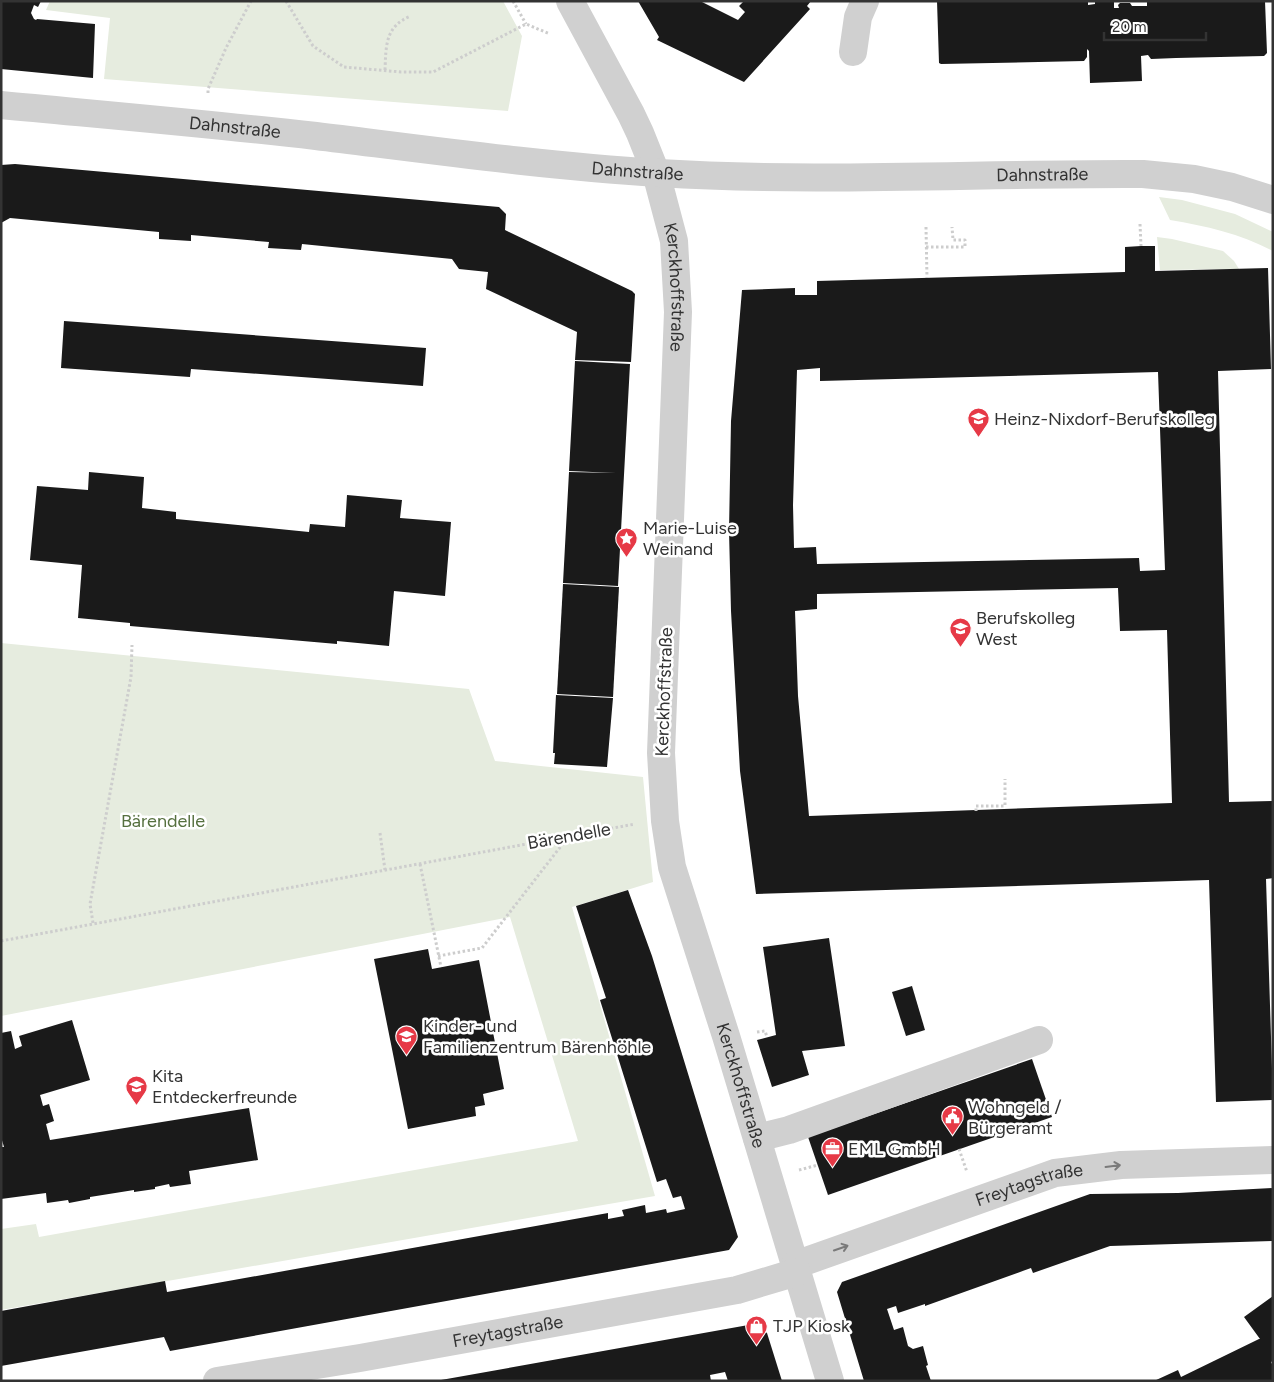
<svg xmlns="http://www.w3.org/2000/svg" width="1274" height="1382" viewBox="0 0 1274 1382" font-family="Figtree,sans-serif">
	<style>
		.green { fill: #e6ecdf }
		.building { fill: #1a1a1a; fill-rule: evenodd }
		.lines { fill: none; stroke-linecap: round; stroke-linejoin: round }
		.path { stroke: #cdcdcd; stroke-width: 3; stroke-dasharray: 2.5 2.5; stroke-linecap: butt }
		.minor { stroke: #d0d0d0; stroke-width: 28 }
		.oneway { stroke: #7a7a7a }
		.labels { text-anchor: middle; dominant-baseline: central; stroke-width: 5; stroke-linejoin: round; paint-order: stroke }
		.street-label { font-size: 18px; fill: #333; stroke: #fff }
		.poi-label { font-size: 18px; fill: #333; stroke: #fff; text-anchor: start }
		.park-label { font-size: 18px; fill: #56703f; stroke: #fff }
	</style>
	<rect width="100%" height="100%" fill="#fff"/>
	<!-- green -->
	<g class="green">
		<polygon points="50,1 503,1 522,36 508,111 104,79 110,18 46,10"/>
		<path d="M1159,197l23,3 53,14 38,18v19c-32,-17 -67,-25 -103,-31z"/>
		<polygon points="1157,237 1172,239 1223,251 1234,261 1239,269 1160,270"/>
		<polygon points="1,643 469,689 495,761 643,777 653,882 572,907 655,1196 1,1310 1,1229 36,1224 39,1237 578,1141 510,917 1,1016"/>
	</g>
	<!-- building -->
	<g class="building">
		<polygon points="1,1 41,1 38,7 34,5 31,13 34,19 36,20 37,19 95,24 93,78 1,69"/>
		<polygon points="638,1 700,1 738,20 745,12 739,6 744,1 811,1 807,6 810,9 744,82 657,40 659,37"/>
		<polygon points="937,1 1088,1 1088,5 1095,4 1095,1 1114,1 1114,8 1119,8 1118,5 1120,3 1130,3 1132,6 1147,6 1147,1 1265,1 1267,53 1264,56 1176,58 1151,59 1148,55 1141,56 1142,81 1090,83 1089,51 1087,49 1087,57 1084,61 941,64 939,63"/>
		<polygon points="15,164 499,207 506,214 505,230 632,291 635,294 631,362 575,360 577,332 486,289 488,272 459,269 452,259 302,244 301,250 268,248 269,242 191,235 191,241 159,239 159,232 10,218 1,223 1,165"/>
		<path d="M1141,246h14v25l113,-3 3,101 -53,2 11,431 44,-1v77l-7,1 7,221 -57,2 -7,-222 -453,14 -16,-123 -9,-160 -2,-80 2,-110 11,-131 53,-2v7h22v-14l308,-9v-25zM820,368v13l338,-9 7,198 -25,1 -1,-13 -322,6 -1,-17 -22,1 -1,-43 4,-135zM1118,588l2,43 47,-1 5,173 -363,13 -11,-120 -3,-85 22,-2v-15z"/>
		<polygon points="64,321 426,348 423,386 191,369 190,377 61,368"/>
		<polygon points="575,361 630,364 618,586 563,583 569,472 616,473 569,471"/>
		<polygon points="89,472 144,477 142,508 176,512 176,519 309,532 310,524 345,527 347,495 402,500 400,518 451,522 445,596 394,591 389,646 337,641 337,644 130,626 130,623 78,618 82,565 30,560 37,486 88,490"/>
		<polygon points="563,584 619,587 613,697 557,694"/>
		<polygon points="556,695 613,698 607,767 554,764 555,753 553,753"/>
		<polygon points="628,890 652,956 738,1237 729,1250 170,1351 164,1337 1,1366 1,1311 165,1281 167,1292 608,1213 608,1219 624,1216 622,1210 645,1205 646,1213 666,1209 667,1213 685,1209 681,1196 673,1198 666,1179 657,1182 600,1000 606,998 576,906"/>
		<polygon points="829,938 845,1046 802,1051 809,1075 772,1087 757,1040 776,1035 763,947"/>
		<polygon points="428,949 432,969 479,960 504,1089 483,1094 485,1105 475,1107 476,1116 408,1129 374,959"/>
		<polygon points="912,986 925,1030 906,1036 892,992"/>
		<polygon points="72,1020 90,1080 40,1095 43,1106 49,1104 54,1121 46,1124 50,1140 249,1108 258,1160 189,1171 191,1184 170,1187 169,1184 155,1187 155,1189 134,1192 134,1190 90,1197 90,1199 69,1203 68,1200 47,1203 46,1193 1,1199 1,1147 4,1147 1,1137 1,1033 11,1031 15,1049 22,1046 19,1036"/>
		<polygon points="1032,1059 1052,1117 828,1195 808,1137"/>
		<polygon points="1273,1188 1273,1241 1110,1246 1033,1273 1031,1268 925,1306 925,1304 898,1313 896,1306 887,1309 894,1330 903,1327 908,1346 913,1349 923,1346 928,1365 926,1366 931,1381 864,1381 837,1292 842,1282 1090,1194 1178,1193"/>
		<polygon points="1273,1296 1273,1361 1271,1362 1273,1366 1273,1381 1154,1381 1178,1370 1181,1377 1259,1339 1260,1339 1244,1317"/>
		<polygon points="754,1324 767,1333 782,1381 728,1381 725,1372 710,1375 711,1381 441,1381 441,1380"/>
	</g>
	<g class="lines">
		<!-- path -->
		<g class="path">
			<polyline points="286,1 313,46 344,67 401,72 433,72 526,24 550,34"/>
			<polyline points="513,1 526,24"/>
			<path d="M385,70c1,-24 0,-44 26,-54"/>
			<polyline points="208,93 208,89 226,48 251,1"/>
			<polyline points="1140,224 1141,246"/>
			<polyline points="926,227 927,278"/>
			<polyline points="926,247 965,247 965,240 953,240 952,227"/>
			<polyline points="976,811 976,806 1005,806 1005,779"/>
			<polyline points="380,833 385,870"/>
			<polyline points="420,864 441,967"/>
			<polyline points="93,923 90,904 131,677 132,645"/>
			<polyline points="1,941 635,824"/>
			<polyline points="438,956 482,948 568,837"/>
			<polyline points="757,1032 765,1031 767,1037"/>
			<polyline points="1,1140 2,1140"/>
			<polyline points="959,1149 967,1172"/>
			<polyline points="799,1170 818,1165"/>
		</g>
		<!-- minor -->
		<g class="minor">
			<path id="s1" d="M570,1l61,113 9,19 16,40 18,68 4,71 -17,441 4,68 7,46 54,169 104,345"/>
			<polyline points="853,52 858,17 865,1"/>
			<path id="s2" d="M1,105c105,10 210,19 315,31 114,14 229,30 343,37 161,10 323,0 484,1l51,5 38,8 41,13"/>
			<polyline points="757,1138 789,1130 1039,1040"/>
			<path id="s3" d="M795,1265l260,-92 66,-8 152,-5"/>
			<path id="s4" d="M217,1381l143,-23 377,-68 60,-18"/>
		</g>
	</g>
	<!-- one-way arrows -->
	<defs><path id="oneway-shaft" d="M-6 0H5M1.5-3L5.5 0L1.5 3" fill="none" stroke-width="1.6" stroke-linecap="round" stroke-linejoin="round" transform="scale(1.25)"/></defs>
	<g class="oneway">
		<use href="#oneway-shaft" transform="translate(1113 1166) rotate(-7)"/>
		<use href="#oneway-shaft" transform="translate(841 1248) rotate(-19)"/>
	</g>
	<!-- icons -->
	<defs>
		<symbol id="university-pin" viewBox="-11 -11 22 30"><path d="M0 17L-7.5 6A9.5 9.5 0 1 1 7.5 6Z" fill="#e63946" stroke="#fff"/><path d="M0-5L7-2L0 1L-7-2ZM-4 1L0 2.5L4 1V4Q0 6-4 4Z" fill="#fff"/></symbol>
		<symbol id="sight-pin" viewBox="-11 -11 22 30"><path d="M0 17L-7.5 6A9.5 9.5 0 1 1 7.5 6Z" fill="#e63946" stroke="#fff"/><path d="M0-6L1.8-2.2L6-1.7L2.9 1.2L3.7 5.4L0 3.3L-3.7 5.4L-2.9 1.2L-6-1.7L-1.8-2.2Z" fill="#fff"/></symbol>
		<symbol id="school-pin" viewBox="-11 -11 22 30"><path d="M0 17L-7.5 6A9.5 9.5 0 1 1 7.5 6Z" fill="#e63946" stroke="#fff"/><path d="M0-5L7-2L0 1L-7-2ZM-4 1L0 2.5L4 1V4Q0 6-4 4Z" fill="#fff"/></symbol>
		<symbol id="civic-pin" viewBox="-11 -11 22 30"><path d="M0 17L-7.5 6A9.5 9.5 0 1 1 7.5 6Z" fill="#e63946" stroke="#fff"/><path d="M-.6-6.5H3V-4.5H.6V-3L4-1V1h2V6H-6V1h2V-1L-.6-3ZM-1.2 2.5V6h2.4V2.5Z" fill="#fff"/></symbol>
		<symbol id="office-pin" viewBox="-11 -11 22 30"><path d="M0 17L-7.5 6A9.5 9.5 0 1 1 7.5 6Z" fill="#e63946" stroke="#fff"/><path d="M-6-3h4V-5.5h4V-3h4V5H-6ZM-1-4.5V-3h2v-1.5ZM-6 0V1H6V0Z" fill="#fff"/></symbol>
		<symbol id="shop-pin" viewBox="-11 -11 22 30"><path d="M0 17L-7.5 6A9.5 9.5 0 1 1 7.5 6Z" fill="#e63946" stroke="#fff"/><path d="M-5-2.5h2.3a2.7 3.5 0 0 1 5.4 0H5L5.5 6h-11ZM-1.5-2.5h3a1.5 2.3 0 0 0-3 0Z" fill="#fff"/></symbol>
	</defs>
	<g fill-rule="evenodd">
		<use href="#university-pin" x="966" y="406" width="25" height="34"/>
		<use href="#sight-pin" x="614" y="526" width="25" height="34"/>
		<use href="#university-pin" x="948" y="616" width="25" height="34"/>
		<use href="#school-pin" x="394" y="1024" width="25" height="34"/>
		<use href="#school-pin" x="124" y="1074" width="25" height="34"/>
		<use href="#civic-pin" x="940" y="1104" width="25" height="34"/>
		<use href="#office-pin" x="820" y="1136" width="25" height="34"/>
		<use href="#shop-pin" x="744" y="1314" width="25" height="34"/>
	</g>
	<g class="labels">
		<!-- street labels -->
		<g class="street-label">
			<text stroke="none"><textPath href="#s2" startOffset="235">Dahnstraße</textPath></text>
			<text stroke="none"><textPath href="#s2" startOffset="640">Dahnstraße</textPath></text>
			<text stroke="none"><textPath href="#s2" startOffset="1045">Dahnstraße</textPath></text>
			<text stroke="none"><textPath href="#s1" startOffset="309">Kerckhoffstraße</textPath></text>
			<text transform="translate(664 692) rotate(-88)">Kerckhoffstraße</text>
			<text transform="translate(569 836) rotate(-10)">Bärendelle</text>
			<text stroke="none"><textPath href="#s1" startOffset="1119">Kerckhoffstraße</textPath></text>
			<text stroke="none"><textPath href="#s3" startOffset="248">Freytagstraße</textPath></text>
			<text stroke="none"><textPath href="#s4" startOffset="295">Freytagstraße</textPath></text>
		</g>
		<!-- poi labels -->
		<g class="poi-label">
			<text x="994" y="419">Heinz-Nixdorf-Berufskolleg</text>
			<text x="643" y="528">Marie-Luise<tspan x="643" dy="21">Weinand</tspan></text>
			<text x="976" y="618">Berufskolleg<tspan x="976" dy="21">West</tspan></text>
			<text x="423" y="1026">Kinder- und<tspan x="423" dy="21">Familienzentrum Bärenhöhle</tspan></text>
			<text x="152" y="1076">Kita<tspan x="152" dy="21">Entdeckerfreunde</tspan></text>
			<text x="968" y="1107">Wohngeld /<tspan x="968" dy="21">Bürgeramt</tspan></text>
			<text x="848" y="1149">EML GmbH</text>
			<text x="773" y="1326">TJP Kiosk</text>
		</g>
		<!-- park labels -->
		<g class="park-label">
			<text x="163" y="821">Bärendelle</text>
		</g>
	</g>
	<!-- border -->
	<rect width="1274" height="1382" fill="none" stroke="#333333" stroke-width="5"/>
	<!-- scale -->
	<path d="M1104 32v8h102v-8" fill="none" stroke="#333333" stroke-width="2.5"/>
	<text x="1112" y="32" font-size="15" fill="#333333" stroke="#ffffff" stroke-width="4" paint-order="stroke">20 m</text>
</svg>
